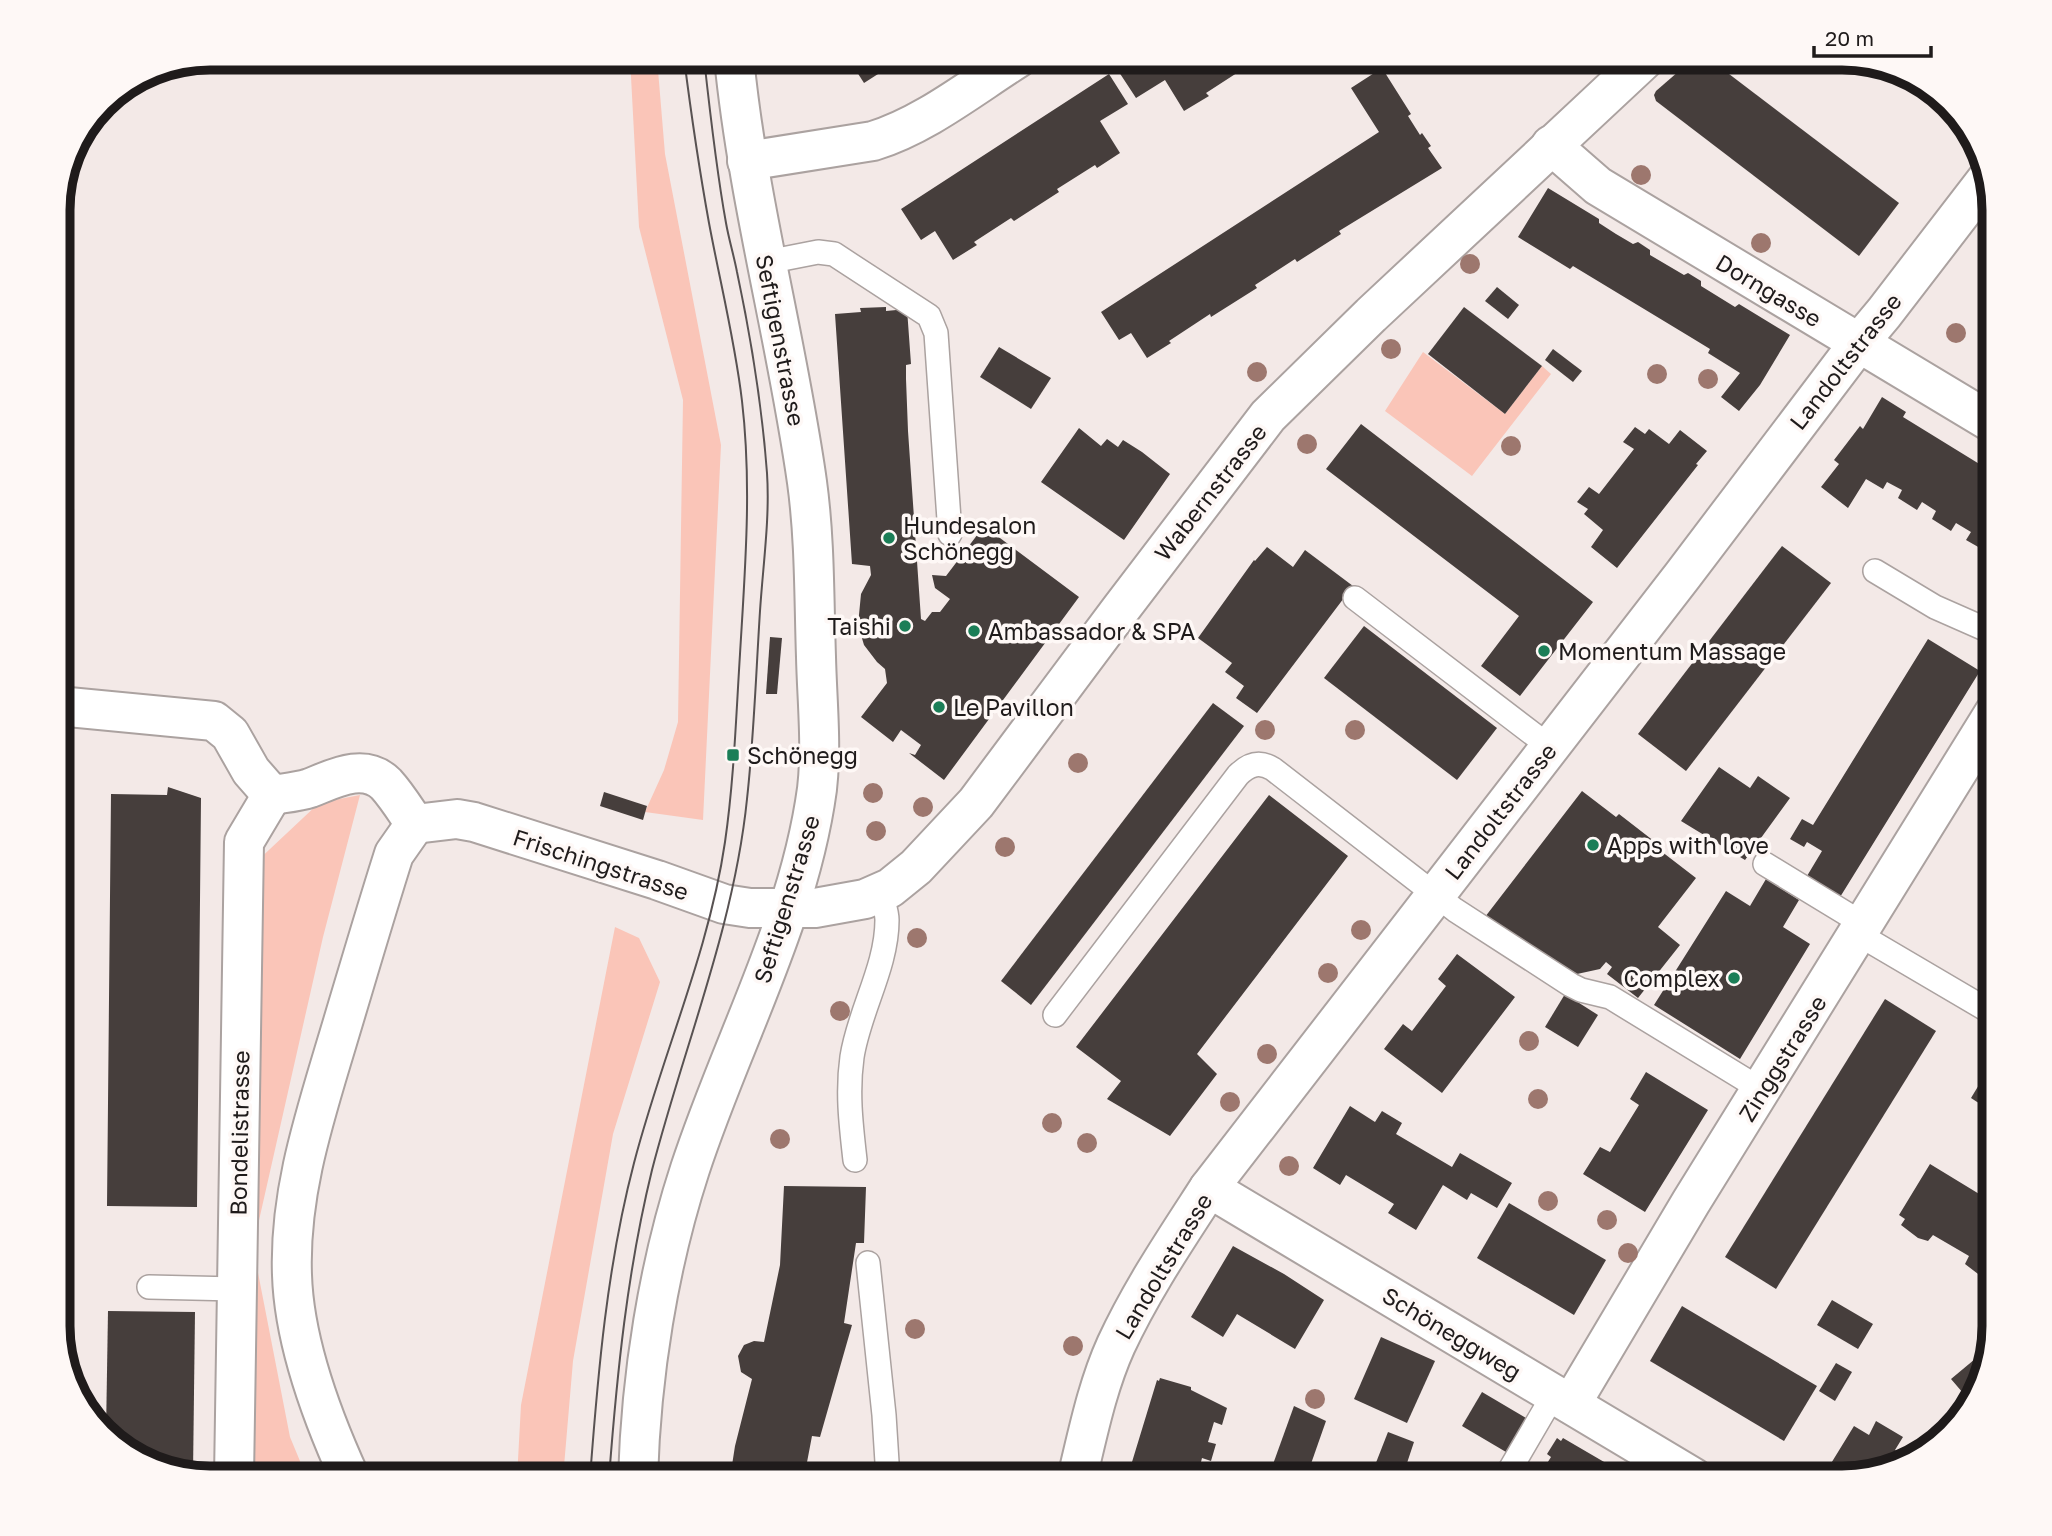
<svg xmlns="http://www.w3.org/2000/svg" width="2052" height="1536" viewBox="0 0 2052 1536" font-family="'Golos Text',sans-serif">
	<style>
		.green { fill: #fac5b8 }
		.building { fill: #463e3c }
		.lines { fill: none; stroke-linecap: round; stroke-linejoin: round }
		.lane-casing { stroke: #aba2a0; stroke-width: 26 }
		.street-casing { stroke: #aba2a0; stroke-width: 42 }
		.secondary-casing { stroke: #aba2a0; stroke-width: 42 }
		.lane { stroke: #fff; stroke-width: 23 }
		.street { stroke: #fff; stroke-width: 38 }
		.secondary { stroke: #fff; stroke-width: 38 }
		.tram { stroke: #585252; stroke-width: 2 }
		.tree { fill: #9d776e }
		.poi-dot { fill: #1b7e57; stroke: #fef8f6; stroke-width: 2.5 }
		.labels { text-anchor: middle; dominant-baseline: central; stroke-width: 7; stroke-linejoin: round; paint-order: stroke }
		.street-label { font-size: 23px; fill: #1f1b1b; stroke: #fef8f6 }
		.poi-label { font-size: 23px; fill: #1f1b1b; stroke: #fef8f6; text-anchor: start }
		.rim { fill: none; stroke: #1f1b1b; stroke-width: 9 }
	</style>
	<rect width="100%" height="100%" fill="#f3e9e7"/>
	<!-- green -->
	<g class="green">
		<polygon points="630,58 657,58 665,154 721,445 703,820 645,812 664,770 678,722 683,400 639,227"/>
		<polygon points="1423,352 1505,414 1542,366 1551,374 1472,476 1385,411"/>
		<polygon points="360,795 323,937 253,1247 290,1437 307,1478 215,1478 253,865 319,803"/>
		<polygon points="615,927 639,938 660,982 613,1134 573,1361 563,1478 517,1478 521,1405"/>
	</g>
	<!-- building -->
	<g class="building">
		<polygon points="848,58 903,58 864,83"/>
		<polygon points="1134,58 1268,58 1245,72 1243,69 1206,93 1209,96 1184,111 1165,80 1136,98 1117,69"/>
		<polygon points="1694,58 1708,58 1899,203 1859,256 1656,101 1654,95 1656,91"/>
		<polygon points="1382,68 1411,114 1408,116 1420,135 1422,133 1431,146 1428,148 1442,168 1339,231 1341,234 1297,262 1295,259 1255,285 1257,288 1211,317 1210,314 1169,341 1171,343 1147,358 1131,333 1119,340 1101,312 1379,132 1351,88"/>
		<polygon points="1109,74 1128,104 1100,121 1120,153 1097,168 1095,165 1057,189 1059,192 1014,221 1011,218 974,242 977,245 953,260 935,231 921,240 901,209"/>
		<polygon points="1548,188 1599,219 1599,223 1616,234 1633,244 1638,242 1650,250 1650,255 1684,275 1688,273 1701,281 1701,286 1735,307 1739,304 1790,335 1760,385 1739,411 1721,397 1740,373 1708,353 1710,349 1692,338 1573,266 1570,269 1518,237"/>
		<polygon points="1497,287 1519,305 1508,319 1485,301"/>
		<polygon points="886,307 886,311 907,309 911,364 906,365 906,379 908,431 921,619 925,621 932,612 940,612 950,599 935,588 932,575 946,576 984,526 1079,597 944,780 909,753 915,755 921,745 901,730 893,742 861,717 887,683 885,669 877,662 864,645 858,625 861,594 871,575 870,566 852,564 835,314 861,312 860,308"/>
		<polygon points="1464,307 1542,366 1505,414 1428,354"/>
		<polygon points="999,347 1051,378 1031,409 980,377"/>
		<polygon points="1553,349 1582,371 1573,382 1545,360"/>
		<polygon points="1882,397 1906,412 1903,417 1994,473 1994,546 1991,544 1987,552 1966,540 1971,532 1956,523 1951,531 1932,519 1936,511 1922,502 1917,510 1898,498 1902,490 1887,482 1883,489 1866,479 1848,508 1821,487 1839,464 1834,460 1860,426 1863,429"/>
		<polygon points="1361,424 1593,602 1520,696 1481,666 1519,616 1326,469"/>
		<polygon points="1635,427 1645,434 1649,429 1669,444 1680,430 1707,451 1696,464 1698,465 1617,568 1591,547 1603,530 1584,514 1588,509 1577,502 1589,487 1599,494 1634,449 1623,442"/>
		<polygon points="1079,428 1101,446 1107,439 1118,447 1123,440 1142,452 1170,474 1124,540 1041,482"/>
		<polygon points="1782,546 1831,583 1686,771 1638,734"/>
		<polygon points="1267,547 1293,567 1305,550 1353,586 1257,713 1236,698 1244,686 1225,672 1232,663 1198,638 1254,560 1255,561"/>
		<polygon points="1994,567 1994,598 1981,589"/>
		<polygon points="1364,626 1497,728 1457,780 1324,678"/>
		<polygon points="770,637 782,638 777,694 766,694"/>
		<polygon points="1928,639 1980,671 1837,902 1804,881 1822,851 1807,842 1804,847 1790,839 1802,819 1813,825"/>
		<polygon points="1213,703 1244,726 1031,1005 1001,981"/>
		<polygon points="1719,767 1750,788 1758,776 1790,798 1745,860 1681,821"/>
		<polygon points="168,787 201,798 197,1207 107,1206 111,794 167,795"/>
		<polygon points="1582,791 1616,817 1619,814 1659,845 1657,848 1696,878 1658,927 1680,945 1638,998 1607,974 1612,967 1606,962 1600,969 1577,974 1485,917"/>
		<polygon points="604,792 647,806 643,820 600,806"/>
		<polygon points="1269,795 1348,856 1197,1054 1217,1074 1170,1136 1107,1099 1121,1081 1076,1047"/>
		<polygon points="1766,879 1799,900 1783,927 1810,944 1740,1059 1654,1005 1726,891 1750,906"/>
		<polygon points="1457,954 1515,997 1442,1093 1384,1049 1403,1024 1412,1031 1446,986 1438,979"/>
		<polygon points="1565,994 1598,1015 1578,1047 1545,1027"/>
		<polygon points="1885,999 1936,1031 1776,1289 1725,1257"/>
		<polygon points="1994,1060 1994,1113 1971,1098"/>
		<polygon points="1646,1072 1708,1110 1645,1212 1583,1174 1600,1147 1610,1152 1639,1105 1630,1099"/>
		<polygon points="1350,1106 1375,1122 1382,1111 1402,1123 1396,1134 1452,1167 1460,1153 1512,1183 1497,1208 1471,1193 1467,1200 1443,1185 1416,1230 1388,1213 1394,1204 1346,1175 1340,1185 1313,1168"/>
		<polygon points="1930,1164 1994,1203 1994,1276 1992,1279 1982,1277 1965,1264 1969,1256 1933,1235 1928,1241 1918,1238 1901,1225 1905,1219 1899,1215"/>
		<polygon points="784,1186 866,1187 864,1243 856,1243 844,1323 852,1325 820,1437 812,1436 804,1478 730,1478 735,1446 752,1379 741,1372 738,1356 744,1345 754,1341 764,1342 780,1265"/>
		<polygon points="1509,1203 1606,1260 1574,1315 1477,1258"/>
		<polygon points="1233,1246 1284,1274 1324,1300 1295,1349 1237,1314 1223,1337 1191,1317"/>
		<polygon points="1832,1300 1873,1324 1858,1349 1817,1325"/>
		<polygon points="1682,1306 1817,1386 1784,1441 1650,1361"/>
		<polygon points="108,1311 195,1312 193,1473 117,1447 106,1433"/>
		<polygon points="1381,1337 1435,1361 1407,1423 1354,1399"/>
		<polygon points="1987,1349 1978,1374 1969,1400 1951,1379"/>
		<polygon points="1836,1363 1852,1372 1835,1401 1819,1391"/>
		<polygon points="1160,1378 1191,1387 1191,1390 1227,1408 1222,1425 1214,1422 1208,1442 1216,1444 1211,1461 1202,1458 1197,1478 1130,1478 1132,1462 1157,1380 1159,1381"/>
		<polygon points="1482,1392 1526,1418 1506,1452 1462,1426"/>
		<polygon points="1294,1406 1326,1421 1306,1478 1268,1478"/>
		<polygon points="1876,1421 1903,1437 1895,1450 1912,1461 1850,1477 1830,1465 1854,1426 1869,1435"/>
		<polygon points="1388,1432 1414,1442 1402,1478 1370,1478"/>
		<polygon points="1557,1438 1561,1441 1563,1438 1611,1466 1604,1478 1517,1478 1525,1464 1541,1473 1551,1457 1547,1454"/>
	</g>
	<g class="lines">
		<defs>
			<g id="lane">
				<polyline points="767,262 818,252 834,254 929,316 936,333 950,534"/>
				<polyline points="1875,571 1935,607 1994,633"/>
				<polyline points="1355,598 1550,747"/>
				<polyline points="1765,864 1865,925"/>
				<polyline points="1858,934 1994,1014"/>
				<path d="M1055,1015l183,-240c11,-11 22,-14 35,-6l182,141 116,75 10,5 29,7 152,93"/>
				<path d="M855,1160c-4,-35 -8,-68 -3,-103 7,-46 35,-90 35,-137 0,-9 -4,-18 -6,-27"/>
				<polyline points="868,1263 884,1415 888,1478"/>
				<polyline points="149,1287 236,1289"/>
				<polyline points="1505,1478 1554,1394"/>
			</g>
			<g id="street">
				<polyline points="1551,145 1598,186 1994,424"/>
				<path d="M747,161l126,-20c52,-16 99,-54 145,-83"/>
				<path d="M58,706l156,15 16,13 21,37 21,24c12,-2 26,-3 38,-7 23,-9 54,-26 76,-4 11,12 20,27 29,40"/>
				<polyline points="415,824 457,819 474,822 657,880 724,904 750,908 815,908 865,899 890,888 916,867 976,803 1120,610 1268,416 1371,315 1646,58"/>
				<polyline points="1209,1188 1694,1478"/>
				<polyline points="1571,1404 1691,1202 1994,713"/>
				<polyline points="234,1478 244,842 272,795"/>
				<path d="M350,1478c-27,-59 -56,-137 -58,-203 -3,-81 22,-156 45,-233 19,-63 37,-125 57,-188l21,-30"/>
				<path d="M1077,1478c11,-45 20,-91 39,-133 26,-56 60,-106 93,-157l474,-613 175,-231 26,-31 103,-134"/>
			</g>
			<path id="secondary" d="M638,1478c3,-102 20,-211 52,-309 41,-126 109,-247 127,-380 5,-43 0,-89 -1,-132 -2,-58 -1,-117 -9,-175 -20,-142 -59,-281 -73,-424"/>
		</defs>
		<!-- lane casing -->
		<use href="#lane" class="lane-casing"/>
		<!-- street casing -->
		<use href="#street" class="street-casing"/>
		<!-- secondary casing -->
		<use href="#secondary" class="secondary-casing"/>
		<!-- lane -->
		<use href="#lane" class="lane"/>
		<!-- street -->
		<use href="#street" class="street"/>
		<!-- secondary -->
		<use href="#secondary" class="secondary"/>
		<!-- tram -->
		<g class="tram">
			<path d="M590,1478c8,-106 17,-212 44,-315 28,-108 75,-211 91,-321 9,-62 11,-125 15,-188 5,-84 12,-168 2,-253 -7,-60 -22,-119 -33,-178 -10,-55 -18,-110 -25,-165"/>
			<path d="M609,1478c8,-104 18,-206 43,-308 32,-124 82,-243 95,-371 7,-63 9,-126 13,-188 3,-46 10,-93 7,-138 -5,-67 -16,-135 -30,-201 -3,-16 -8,-32 -11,-49 -10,-55 -16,-110 -22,-165"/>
		</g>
	</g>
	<!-- trees -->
	<g class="tree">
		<circle cx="1641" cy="175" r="10"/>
		<circle cx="1761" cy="243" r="10"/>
		<circle cx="1470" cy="264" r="10"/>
		<circle cx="1956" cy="333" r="10"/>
		<circle cx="1391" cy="349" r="10"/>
		<circle cx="1257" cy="372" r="10"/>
		<circle cx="1657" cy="374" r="10"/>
		<circle cx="1708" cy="379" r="10"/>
		<circle cx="1307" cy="444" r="10"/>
		<circle cx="1511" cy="446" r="10"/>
		<circle cx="1265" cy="730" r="10"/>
		<circle cx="1355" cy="730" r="10"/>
		<circle cx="1078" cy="763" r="10"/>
		<circle cx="873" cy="793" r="10"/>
		<circle cx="923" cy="807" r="10"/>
		<circle cx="876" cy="831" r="10"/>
		<circle cx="1005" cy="847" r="10"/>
		<circle cx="1361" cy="930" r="10"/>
		<circle cx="917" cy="938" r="10"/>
		<circle cx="1328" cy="973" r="10"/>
		<circle cx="840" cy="1011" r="10"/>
		<circle cx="1529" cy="1041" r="10"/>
		<circle cx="1267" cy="1054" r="10"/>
		<circle cx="1538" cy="1099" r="10"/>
		<circle cx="1230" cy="1102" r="10"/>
		<circle cx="1052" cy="1123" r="10"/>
		<circle cx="780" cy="1139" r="10"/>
		<circle cx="1087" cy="1143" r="10"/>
		<circle cx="1289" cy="1166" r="10"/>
		<circle cx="1548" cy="1201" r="10"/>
		<circle cx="1607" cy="1220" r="10"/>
		<circle cx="1628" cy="1253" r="10"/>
		<circle cx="915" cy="1329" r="10"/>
		<circle cx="1073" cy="1346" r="10"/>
		<circle cx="1315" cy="1399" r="10"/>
	</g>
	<!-- markers -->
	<g class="poi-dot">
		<circle cx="889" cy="538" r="7"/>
		<circle cx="905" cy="626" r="7"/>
		<circle cx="974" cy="631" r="7"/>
		<circle cx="1544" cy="651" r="7"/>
		<circle cx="939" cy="707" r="7"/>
		<rect x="726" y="748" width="14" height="14" rx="3.5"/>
		<circle cx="1593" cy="845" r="7"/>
		<circle cx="1734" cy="978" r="7"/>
	</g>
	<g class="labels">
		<!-- street labels -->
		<g class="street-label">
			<text transform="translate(1769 290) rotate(31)">Dorngasse</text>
			<text transform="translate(781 340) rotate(79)">Seftigenstrasse</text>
			<text transform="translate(1845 361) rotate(-52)">Landoltstrasse</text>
			<text transform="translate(1210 492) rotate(-52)">Wabernstrasse</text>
			<text transform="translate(1500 811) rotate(-52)">Landoltstrasse</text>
			<text transform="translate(601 864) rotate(18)">Frischingstrasse</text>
			<text transform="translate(786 899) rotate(-73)">Seftigenstrasse</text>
			<text transform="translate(1782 1058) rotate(-58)">Zinggstrasse</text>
			<text transform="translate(239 1133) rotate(-89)">Bondelistrasse</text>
			<text transform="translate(1163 1266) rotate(-59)">Landoltstrasse</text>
			<text transform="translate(1452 1333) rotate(31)">Schöneggweg</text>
		</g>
		<!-- poi labels -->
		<g class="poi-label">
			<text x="903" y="525">Hundesalon<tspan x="903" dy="26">Schönegg</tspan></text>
			<text x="891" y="626" text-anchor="end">Taishi</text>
			<text x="988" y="631">Ambassador &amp; SPA</text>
			<text x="1558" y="651">Momentum Massage</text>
			<text x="953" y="707">Le Pavillon</text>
			<text x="747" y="755">Schönegg</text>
			<text x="1607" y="845">Apps with love</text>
			<text x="1720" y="978" text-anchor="end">Complex</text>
		</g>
	</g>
	<!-- crop -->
	<path d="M0 0H2052V1536H0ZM210 70H1842A140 140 0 0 1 1982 210V1326A140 140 0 0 1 1842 1466H210A140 140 0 0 1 70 1326V210A140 140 0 0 1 210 70Z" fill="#fef8f6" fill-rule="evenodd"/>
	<path class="rim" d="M210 70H1842A140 140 0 0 1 1982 210V1326A140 140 0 0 1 1842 1466H210A140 140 0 0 1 70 1326V210A140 140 0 0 1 210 70Z"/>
	<!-- scale -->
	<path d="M1814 46v10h117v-10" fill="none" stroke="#1f1b1b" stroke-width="3.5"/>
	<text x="1825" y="46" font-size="21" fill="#1f1b1b" stroke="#fef8f6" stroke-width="5" paint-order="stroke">20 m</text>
</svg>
